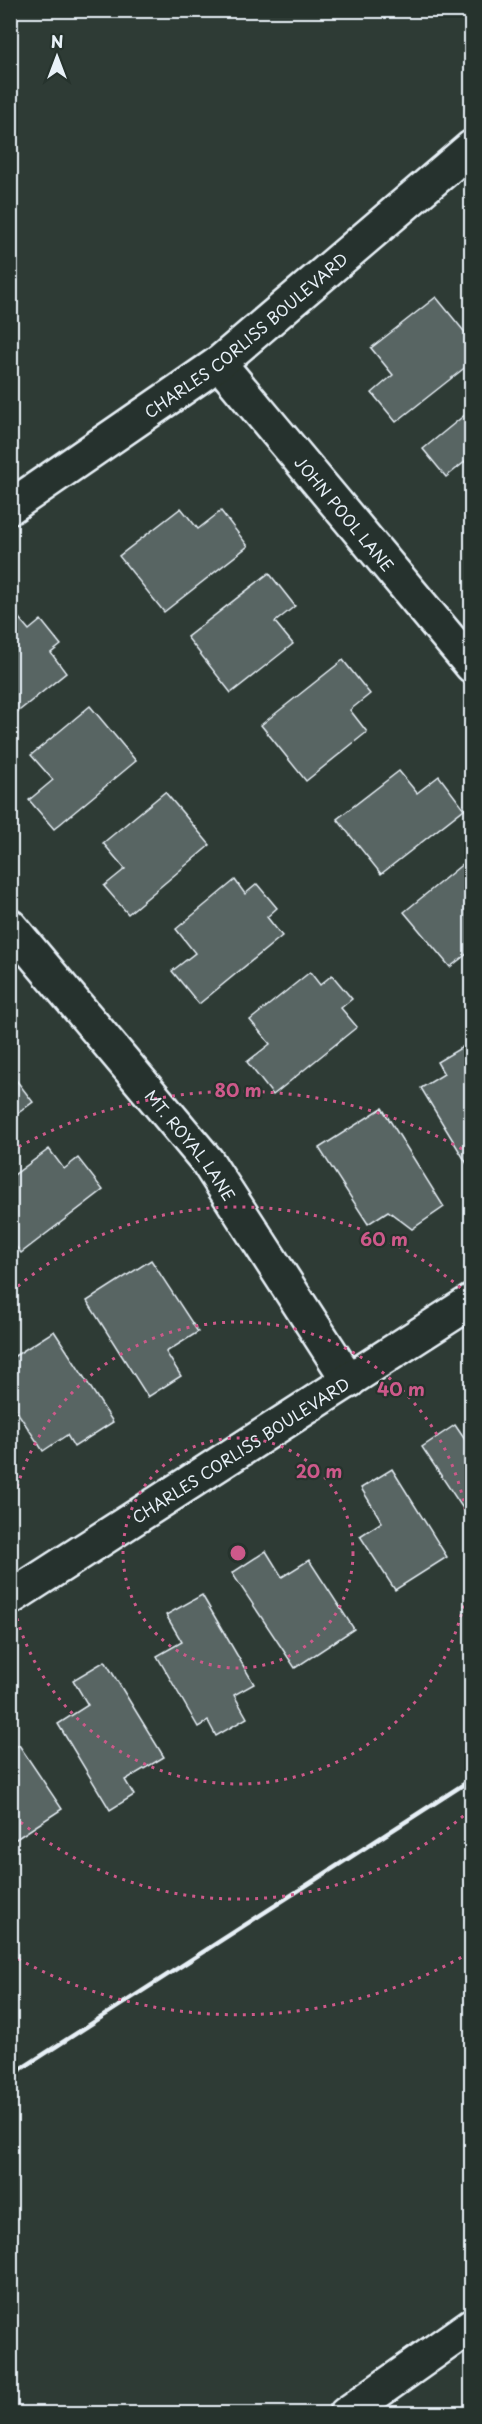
<svg xmlns="http://www.w3.org/2000/svg" width="482" height="2424" viewBox="0 0 482 2424" font-family="'Playpen Sans',sans-serif">
	<style>
		.building { fill: #596563; stroke: #e8f1f8; stroke-width: 1.5 }
		.lines { fill: none; stroke-linecap: round; stroke-linejoin: round }
		.street-casing { stroke: #e8f1f8; stroke-width: 38 }
		.street { stroke: #26332d; stroke-width: 33 }
		.rail { stroke: #e8f1f8; stroke-width: 4.5 }
		.ring { fill: none; stroke: #cd598a; stroke-width: 3; stroke-dasharray: 3 6 }
		.labels { text-anchor: middle; dominant-baseline: central; stroke-width: 4.5; stroke-linejoin: round; paint-order: stroke }
		.street-label { font-size: 16px; fill: #e8f1f8; stroke: #26332d }
		.centre { fill: #cd598a; stroke: #26332d; stroke-width: 3 }
		.ring-label { font-size: 18px; text-anchor: middle; font-weight: bold; fill: #cd598a; stroke: #26332d; stroke-width: 4.5; stroke-linejoin: round; paint-order: stroke }
	</style>
	<rect width="100%" height="100%" fill="#2e3b35"/>
	<filter id="ink" filterUnits="userSpaceOnUse"><feTurbulence type="fractalNoise" baseFrequency=".0167" numOctaves="2"/><feDisplacementMap in="SourceGraphic" scale="12" xChannelSelector="R" yChannelSelector="G"/><feConvolveMatrix kernelMatrix="1 2 1 2 8 2 1 2 1" color-interpolation-filters="sRGB"/></filter>
	<g filter="url(#ink)">
		<!-- building -->
		<g class="building">
			<polygon points="436,297 472,341 472,362 396,422 372,393 393,375 371,348"/>
			<polygon points="472,409 472,467 466,461 446,477 423,449"/>
			<polygon points="181,508 198,529 221,511 248,546 164,612 119,556"/>
			<polygon points="269,573 295,606 275,622 293,644 231,693 187,637"/>
			<polygon points="18,617 29,630 41,620 61,645 51,653 66,673 10,718 10,623"/>
			<polygon points="343,660 370,694 350,710 367,732 306,781 261,725"/>
			<polygon points="90,706 136,761 54,829 29,800 53,780 31,755"/>
			<polygon points="399,771 417,793 439,776 464,809 381,874 337,819"/>
			<polygon points="165,792 210,845 128,914 104,886 125,869 103,843"/>
			<polygon points="470,858 472,950 450,967 404,912"/>
			<polygon points="235,880 245,894 257,884 277,908 267,917 282,936 199,1004 172,971 195,953 176,929"/>
			<polygon points="310,972 320,985 332,975 352,999 341,1008 357,1027 273,1095 247,1062 270,1044 250,1020"/>
			<polygon points="464,1046 472,1058 472,1172 421,1088 444,1074 437,1062"/>
			<polygon points="10,1072 33,1102 10,1119"/>
			<polygon points="382,1108 444,1207 412,1229 388,1211 368,1224 319,1148"/>
			<polygon points="49,1149 64,1169 78,1158 103,1190 21,1253 10,1239 10,1178"/>
			<polygon points="151,1260 198,1332 166,1352 181,1376 148,1397 87,1301"/>
			<polygon points="54,1331 113,1422 74,1447 67,1435 43,1451 10,1401 10,1359"/>
			<polygon points="455,1425 472,1450 472,1522 422,1447"/>
			<polygon points="392,1469 447,1557 395,1590 360,1536 382,1522 361,1488"/>
			<polygon points="266,1551 282,1577 309,1560 354,1629 295,1668 232,1573"/>
			<polygon points="202,1595 254,1684 234,1695 247,1718 216,1736 208,1721 198,1727 157,1656 182,1642 166,1615"/>
			<polygon points="105,1661 164,1757 125,1780 134,1795 110,1810 58,1724 88,1705 73,1680"/>
			<polygon points="19,1745 62,1809 10,1843 10,1751"/>
		</g>
		<g class="lines">
			<defs>
				<g id="street">
					<path id="s1" d="M219,363l253,303"/>
					<path id="s2" d="M10,507l209,-144 253,-216"/>
					<path id="s3" d="M10,926l197,235 142,220"/>
					<path id="s4" d="M10,1598l462,-297"/>
					<polyline points="346,2414 472,2325"/>
				</g>
			</defs>
			<!-- street casing -->
			<use href="#street" class="street-casing"/>
			<!-- street -->
			<use href="#street" class="street"/>
			<!-- rail -->
			<polyline class="rail" points="10,2076 472,1779"/>
		</g>
	</g>
	<!-- distance rings -->
	<g class="ring">
		<circle cx="238" cy="1553" r="115"/>
		<path d="M11 1513A231 231 0 1 1 11 1593"/>
		<path d="M470 1810A346 346 0 0 1 11 1814M11 1292A346 346 0 0 1 470 1296"/>
		<path d="M469 1953A462 462 0 0 1 11 1955M11 1151A462 462 0 0 1 469 1153"/>
	</g>
	<g class="labels">
		<!-- street labels -->
		<g class="street-label">
			<text stroke="none"><textPath href="#s2" startOffset="292">CHARLES CORLISS BOULEVARD</textPath></text>
			<text stroke="none"><textPath href="#s1" startOffset="196">JOHN POOL LANE</textPath></text>
			<text stroke="none"><textPath href="#s3" startOffset="284">MT. ROYAL LANE</textPath></text>
			<text stroke="none"><textPath href="#s4" startOffset="274">CHARLES CORLISS BOULEVARD</textPath></text>
		</g>
	</g>
	<circle cx="238" cy="1553" r="9" class="centre"/>
	<g class="ring-label">
		<text x="238" y="1097">80 m</text>
		<text x="384" y="1246">60 m</text>
		<text x="401" y="1396">40 m</text>
		<text x="319" y="1478">20 m</text>
	</g>
	<!-- margin -->
	<rect width="482" height="2424" fill="none" stroke="#26332d" stroke-width="36"/>
	<rect x="18" y="18" width="446" height="2388" fill="none" stroke="#e8f1f8" stroke-width="2" filter="url(#ink)"/>
	<!-- north arrow -->
	<g transform="translate(57 57)" stroke="#26332d" stroke-width="4.5" paint-order="stroke">
	<path d="M0-4.5L10 22L0 15L-10 22Z" fill="#e8f1f8"/>
	<text y="-9" font-size="16" font-weight="bold" text-anchor="middle" fill="#e8f1f8">N</text>
	</g>
</svg>
